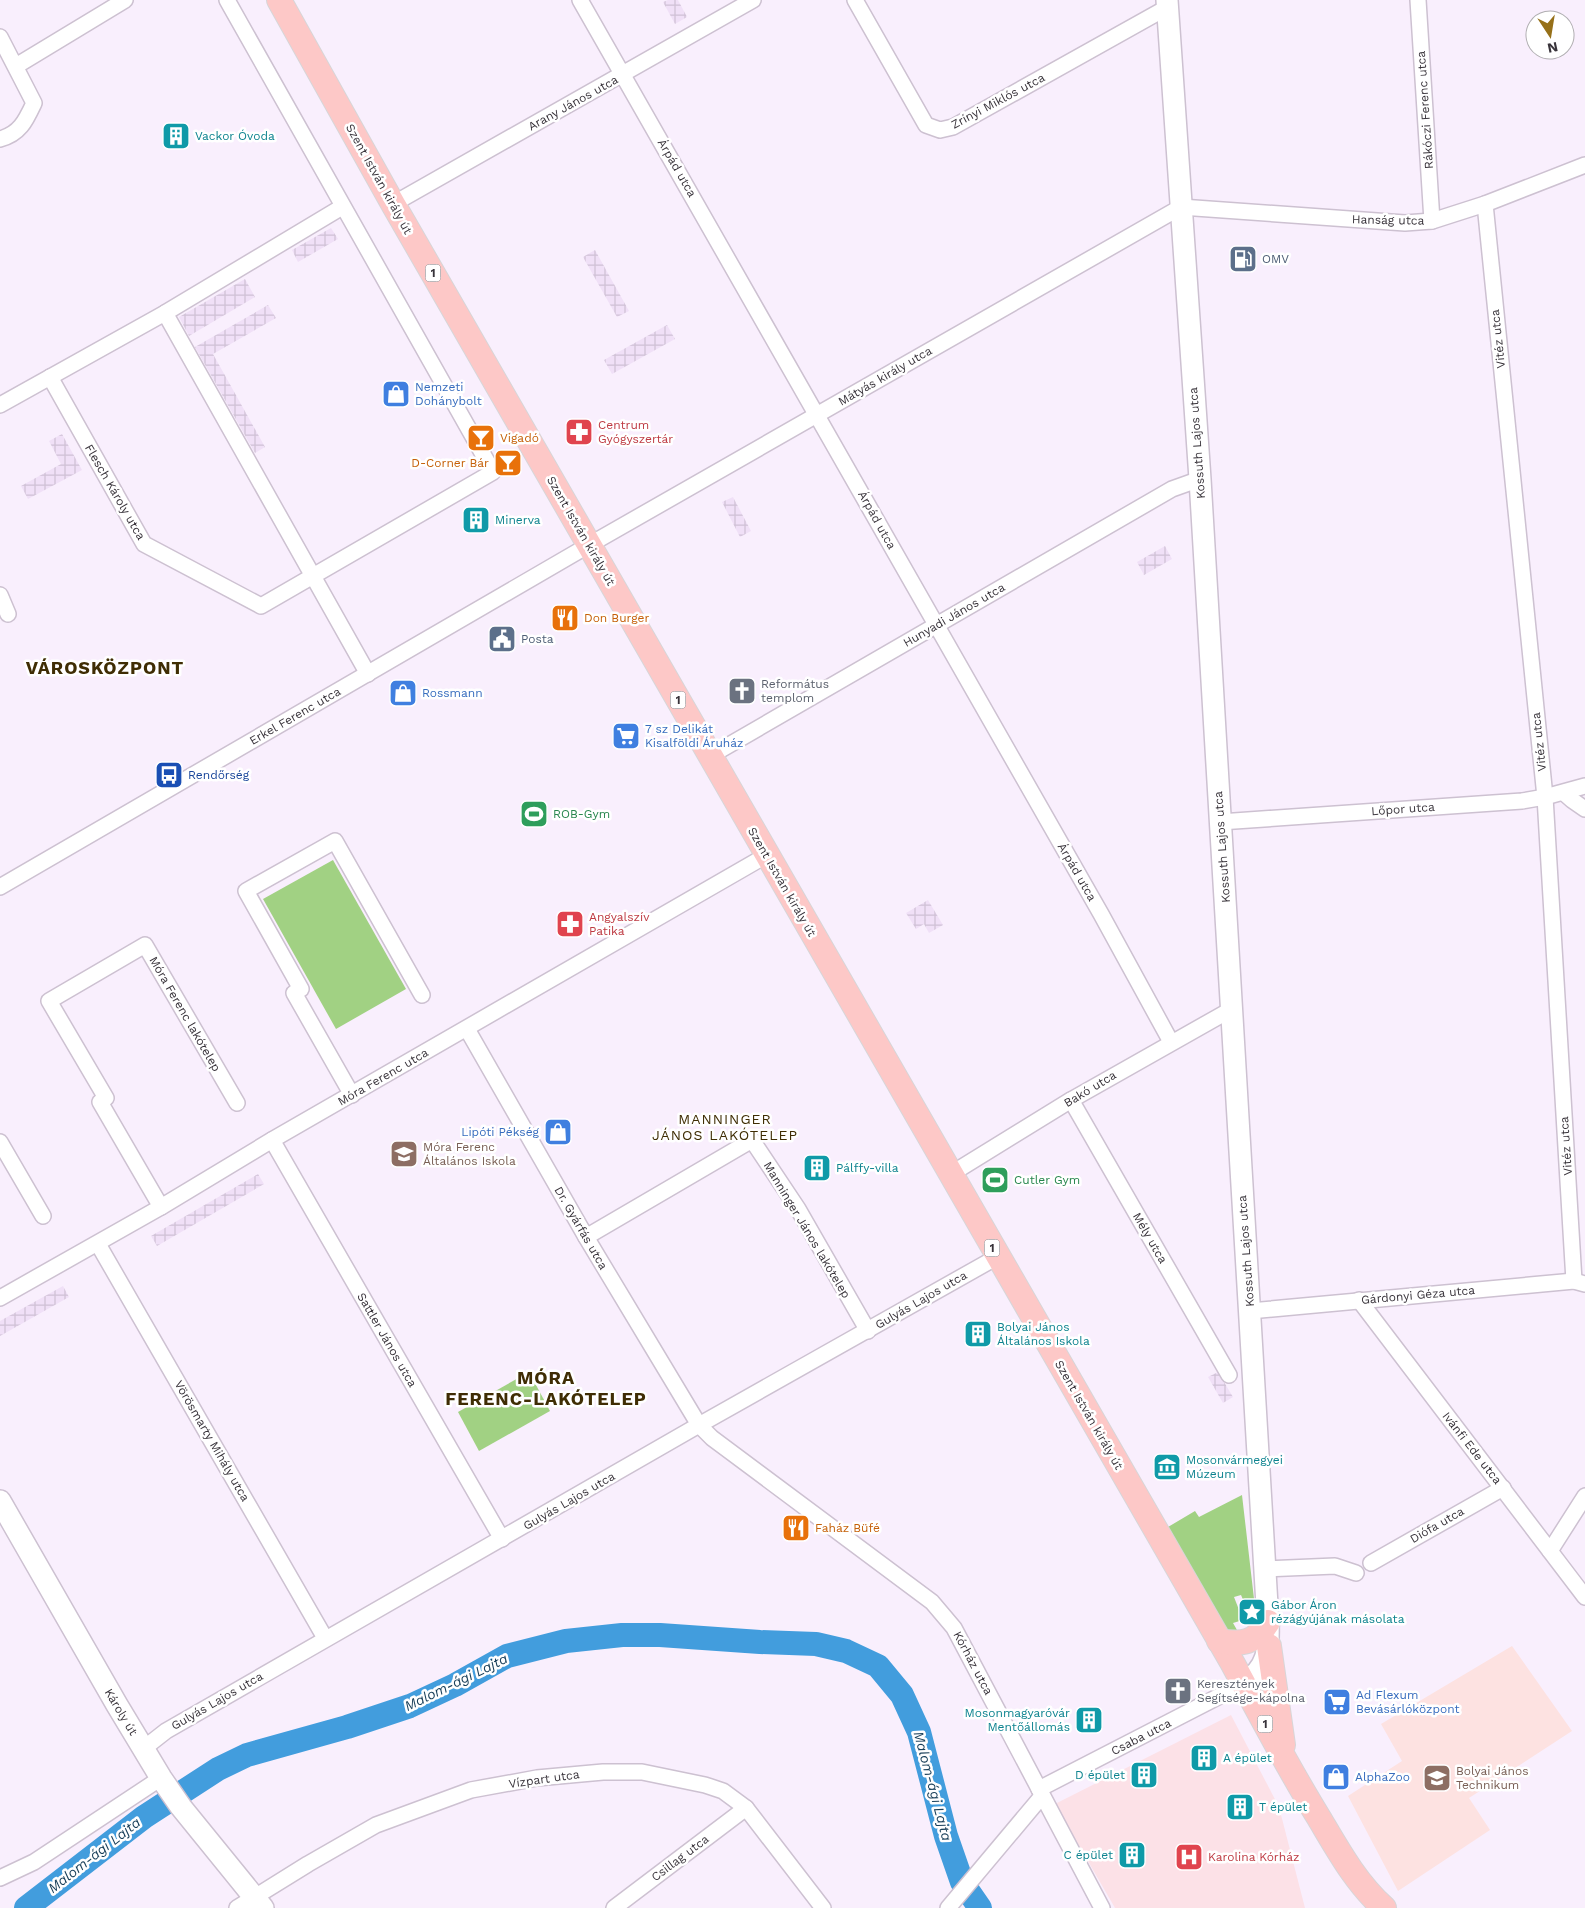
<svg xmlns="http://www.w3.org/2000/svg" width="1585" height="1908" viewBox="0 0 1585 1908" font-family="'Work Sans',sans-serif">
	<style>
		.industrial { fill: url(#industrial-grid) }
		.education { fill: #fde2e1 }
		.medical { fill: #fce1e7 }
		.park { fill: #a1d183 }
		.lines { fill: none; stroke-linecap: round; stroke-linejoin: round }
		.river { stroke: #429ddd; stroke-width: 24 }
		.street-casing { stroke: #cdc1d1; stroke-width: 18 }
		.secondary-casing { stroke: #cdc1d1; stroke-width: 24 }
		.primary-casing { stroke: #d7d6d8; stroke-width: 26 }
		.street { stroke: #fff; stroke-width: 15 }
		.secondary { stroke: #fff; stroke-width: 21 }
		.primary { stroke: #fdc8c7; stroke-width: 24 }
		.labels { text-anchor: middle; dominant-baseline: central; stroke-width: 5; stroke-linejoin: round; paint-order: stroke }
		.shield { fill: #fff; stroke: #747176; stroke-width: 1 }
		.shield-label { font-size: 11px; font-weight: bold; fill: #39343b }
		.street-label { font-size: 12px; fill: #39343b; stroke: #fff }
		.culture-label { font-size: 12px; fill: #0d838f; stroke: #fff; text-anchor: start }
		.service-label { font-size: 12px; fill: #4e5e75; stroke: #fff; text-anchor: start }
		.shop-label { font-size: 12px; fill: #366cbe; stroke: #fff; text-anchor: start }
		.health-label { font-size: 12px; fill: #be3a42; stroke: #fff; text-anchor: start }
		.food-label { font-size: 12px; fill: #c56008; stroke: #fff; text-anchor: start }
		.worship-label { font-size: 12px; fill: #5b616d; stroke: #fff; text-anchor: start }
		.transit-label { font-size: 12px; fill: #164399; stroke: #fff; text-anchor: start }
		.leisure-label { font-size: 12px; fill: #27864d; stroke: #fff; text-anchor: start }
		.education-label { font-size: 12px; fill: #785e54; stroke: #fff; text-anchor: start }
		.neighbourhood-label { font-size: 14px; letter-spacing: 1px; fill: #3f2d04; stroke: #fff }
		.water-label { font-size: 14px; font-style: italic; fill: #1a405a; stroke: #fff }
		.district-label { font-size: 18px; font-weight: bold; letter-spacing: 1px; fill: #3f2d04; stroke: #fff }
	</style>
	<defs>
		<pattern id="industrial-grid" width="8" height="8" patternUnits="userSpaceOnUse" patternTransform="scale(1.25)"><rect width="8" height="8" fill="#f0e0f7"/><path d="M0 4h8M4 0v8" fill="none" stroke="#cfc1d5"/></pattern>
	</defs>
	<rect width="100%" height="100%" fill="#f9effd"/>
	<!-- industrial -->
	<g class="industrial">
		<polygon points="668,0 678,0 687,17 675,24 663,2"/>
		<polygon points="331,228 338,239 298,262 292,250"/>
		<polygon points="595,250 629,311 617,317 583,257"/>
		<polygon points="245,279 255,297 189,336 179,317"/>
		<polygon points="268,305 276,318 213,354 265,447 255,453 195,347"/>
		<polygon points="667,325 675,339 612,374 604,360"/>
		<polygon points="62,434 82,470 28,499 21,486 61,464 49,441"/>
		<polygon points="733,497 751,531 740,537 722,502"/>
		<polygon points="1165,546 1172,559 1144,575 1137,562"/>
		<polygon points="928,900 943,925 929,933 924,924 916,929 906,913"/>
		<polygon points="258,1174 264,1184 157,1246 151,1236"/>
		<polygon points="63,1286 69,1297 0,1336 0,1321"/>
		<polygon points="1218,1372 1233,1397 1223,1403 1208,1377"/>
	</g>
	<!-- education -->
	<polygon class="education" points="1512,1646 1572,1731 1469,1798 1490,1830 1398,1891 1348,1796 1402,1761 1381,1724"/>
	<!-- medical -->
	<polygon class="medical" points="1231,1715 1279,1807 1305,1908 1115,1908 1055,1804"/>
	<!-- park -->
	<g class="park">
		<polygon points="333,860 406,989 336,1029 263,899"/>
		<polygon points="529,1372 550,1411 479,1451 458,1412"/>
		<polygon points="1242,1495 1256,1616 1251,1618 1241,1595 1234,1597 1243,1620 1233,1623 1241,1637 1231,1634 1225,1628 1168,1527 1195,1511 1199,1517"/>
	</g>
	<g class="lines">
		<!-- river -->
		<polyline class="river" points="26,1908 144,1817 218,1769 247,1755 347,1727 410,1706 455,1685 507,1656 566,1641 622,1635 660,1635 760,1642 816,1644 846,1651 878,1666 902,1695 919,1732 946,1836 962,1882 980,1908"/>
		<defs>
			<g id="street">
				<polyline points="580,0 1101,914 1171,1042"/>
				<polyline points="855,0 926,125 940,130 953,127 1168,7"/>
				<polyline points="1418,0 1432,221"/>
				<path d="M0,37l34,66c-8,17 -14,31 -34,36"/>
				<polyline points="16,66 125,0"/>
				<polyline points="393,204 753,0"/>
				<polyline points="1485,204 1545,797 1574,1281"/>
				<path d="M165,313c67,121 135,241 203,361"/>
				<polyline points="50,377 144,544 261,606 493,472 227,0"/>
				<polyline points="0,405 165,313 342,207"/>
				<polyline points="0,595 8,614"/>
				<polyline points="710,756 1172,489 1200,479"/>
				<polyline points="1564,793 1572,800 1585,809"/>
				<polyline points="1220,822 1522,801 1545,797 1585,786"/>
				<polyline points="0,887 589,545 1181,207 1405,223 1432,221 1485,204 1585,165"/>
				<polyline points="467,1029 586,1237 699,1425 712,1438 932,1602 954,1628 1102,1908"/>
				<polyline points="352,1095 294,993 301,989 246,891 335,841 422,995"/>
				<polyline points="1071,1100 1229,1375"/>
				<polyline points="272,1140 502,1539"/>
				<polyline points="0,1142 43,1216"/>
				<polyline points="951,1174 1071,1100 1232,1009"/>
				<polyline points="161,1207 100,1102 106,1098 49,1001 145,945 237,1103"/>
				<polyline points="586,1237 752,1140 798,1209 868,1331"/>
				<polyline points="98,1244 325,1638"/>
				<polyline points="0,1298 161,1207 272,1140 767,855"/>
				<polyline points="1359,1300 1585,1597"/>
				<polyline points="1250,1311 1574,1281 1585,1284"/>
				<polyline points="1550,1551 1585,1496"/>
				<polyline points="1371,1563 1503,1488"/>
				<polyline points="1266,1569 1335,1566 1356,1573"/>
				<polyline points="143,1749 166,1731 699,1425 997,1257"/>
				<polyline points="1039,1789 1243,1684"/>
				<polyline points="0,1878 34,1862 161,1778"/>
				<polyline points="237,1908 308,1864 376,1825 471,1790 537,1778 603,1772 642,1772 705,1785 723,1791 746,1808 823,1908"/>
				<polyline points="614,1908 746,1808"/>
				<polyline points="948,1908 1042,1796"/>
			</g>
			<g id="secondary">
				<path d="M1167,0l33,479 68,1143c1,27 1,46 -25,62"/>
				<polyline points="0,1501 117,1705 161,1778 181,1807 263,1908"/>
			</g>
			<g id="primary">
				<path d="M279,0l114,204 840,1460c28,52 55,104 86,154 19,32 37,65 65,90"/>
				<path d="M1219,1641c24,4 36,2 49,-19"/>
				<polyline points="1269,1646 1283,1745"/>
			</g>
		</defs>
		<!-- street casing -->
		<use href="#street" class="street-casing"/>
		<!-- secondary casing -->
		<use href="#secondary" class="secondary-casing"/>
		<!-- primary casing -->
		<use href="#primary" class="primary-casing"/>
		<!-- street -->
		<use href="#street" class="street"/>
		<!-- secondary -->
		<use href="#secondary" class="secondary"/>
		<!-- primary -->
		<use href="#primary" class="primary"/>
	</g>
	<!-- icons -->
	<defs>
		<symbol id="building-square" viewBox="-11 -11 22 22"><rect x="-9" y="-9" width="18" height="18" rx="4" fill="#0f9aa8" stroke="#fff"/><path d="M-4-6H4V6H1V3H-1V6H-4ZM-2.5-4.3h1.7v1.8h-1.7ZM.8-4.3h1.7v1.8H.8ZM-2.5-1h1.7V.8h-1.7ZM.8-1h1.7V.8H.8Z" fill="#fff"/></symbol>
		<symbol id="fuel-square" viewBox="-11 -11 22 22"><rect x="-9" y="-9" width="18" height="18" rx="4" fill="#5c6f8a" stroke="#fff"/><path d="M-5.5-6h7V0h2V4h1.3V-2.5L3-4.5l.8-.8L6-3V5H2.5V1h-1V6h-7ZM-4.2-4.7v3.2H.2V-4.7Z" fill="#fff"/></symbol>
		<symbol id="shop-square" viewBox="-11 -11 22 22"><rect x="-9" y="-9" width="18" height="18" rx="4" fill="#3f7fe0" stroke="#fff"/><path d="M-5-2.5h2.3a2.7 3.5 0 0 1 5.4 0H5L5.5 6h-11ZM-1.5-2.5h3a1.5 2.3 0 0 0-3 0Z" fill="#fff"/></symbol>
		<symbol id="pharmacy-square" viewBox="-11 -11 22 22"><rect x="-9" y="-9" width="18" height="18" rx="4" fill="#e0444e" stroke="#fff"/><path d="M-2-6h4v4h4v4h-4v4h-4v-4h-4v-4h4Z" fill="#fff"/></symbol>
		<symbol id="bar-square" viewBox="-11 -11 22 22"><rect x="-9" y="-9" width="18" height="18" rx="4" fill="#e8710a" stroke="#fff"/><path d="M-6-5H6L.8 .8V4.5H3.5V6h-7V4.5H-.8V.8Z" fill="#fff"/></symbol>
		<symbol id="restaurant-square" viewBox="-11 -11 22 22"><rect x="-9" y="-9" width="18" height="18" rx="4" fill="#e8710a" stroke="#fff"/><path d="M-5-6h1v4h1v-4h1v4h1v-4h1v5L-1.5 .5V6h-2V.5L-5-1ZM5-6V6H3V1.5H1.5Q1.5-4 5-6Z" fill="#fff"/></symbol>
		<symbol id="civic-square" viewBox="-11 -11 22 22"><rect x="-9" y="-9" width="18" height="18" rx="4" fill="#5c6f8a" stroke="#fff"/><path d="M-.6-6.5H3V-4.5H.6V-3L4-1V1h2V6H-6V1h2V-1L-.6-3ZM-1.2 2.5V6h2.4V2.5Z" fill="#fff"/></symbol>
		<symbol id="church-square" viewBox="-11 -11 22 22"><rect x="-9" y="-9" width="18" height="18" rx="4" fill="#6b7280" stroke="#fff"/><path d="M-1.2-6h2.4v3.5h3.3v2.4h-3.3V6h-2.4V-.1h-3.3v-2.4h3.3Z" fill="#fff"/></symbol>
		<symbol id="supermarket-square" viewBox="-11 -11 22 22"><rect x="-9" y="-9" width="18" height="18" rx="4" fill="#3f7fe0" stroke="#fff"/><path d="M-6-5.5h2.5l.6 2H6L4.5 2H-2.5L-4.4-4H-6ZM-1.5 3.2a1.3 1.3 0 1 0 .1 0ZM3 3.2a1.3 1.3 0 1 0 .1 0Z" fill="#fff"/></symbol>
		<symbol id="bus-square" viewBox="-11 -11 22 22"><rect x="-9" y="-9" width="18" height="18" rx="4" fill="#1a4fb4" stroke="#fff"/><path d="M-5-6H5V4H4V6H2V4H-2V6H-4V4H-5ZM-3.5-4V0h7V-4ZM-3.5 1.2v1.5H-2V1.2ZM2 1.2v1.5H3.5V1.2Z" fill="#fff"/></symbol>
		<symbol id="stadium-square" viewBox="-11 -11 22 22"><rect x="-9" y="-9" width="18" height="18" rx="4" fill="#2e9e5b" stroke="#fff"/><path d="M0-5a6.5 5 0 1 0 0 10a6.5 5 0 1 0 0-10ZM-3.5-1.8h7v3.6h-7Z" fill="#fff"/></symbol>
		<symbol id="school-square" viewBox="-11 -11 22 22"><rect x="-9" y="-9" width="18" height="18" rx="4" fill="#8d6e63" stroke="#fff"/><path d="M0-5L7-2L0 1L-7-2ZM-4 1L0 2.5L4 1V4Q0 6-4 4Z" fill="#fff"/></symbol>
		<symbol id="museum-square" viewBox="-11 -11 22 22"><rect x="-9" y="-9" width="18" height="18" rx="4" fill="#0f9aa8" stroke="#fff"/><path d="M0-6L6-3V-2H-6V-3ZM-5-1h2V3h-2ZM-1-1h2V3h-2ZM3-1h2V3H3ZM-6 4H6V6H-6Z" fill="#fff"/></symbol>
		<symbol id="sight-square" viewBox="-11 -11 22 22"><rect x="-9" y="-9" width="18" height="18" rx="4" fill="#0f9aa8" stroke="#fff"/><path d="M0-6L1.8-2.2L6-1.7L2.9 1.2L3.7 5.4L0 3.3L-3.7 5.4L-2.9 1.2L-6-1.7L-1.8-2.2Z" fill="#fff"/></symbol>
		<symbol id="hospital-square" viewBox="-11 -11 22 22"><rect x="-9" y="-9" width="18" height="18" rx="4" fill="#e0444e" stroke="#fff"/><path d="M-5-5h3v3.5h4V-5h3V5h-3V1.5h-4V5h-3Z" fill="#fff"/></symbol>
	</defs>
	<g fill-rule="evenodd">
		<use href="#building-square" x="160" y="120" width="32" height="32"/>
		<use href="#fuel-square" x="1227" y="243" width="32" height="32"/>
		<use href="#shop-square" x="380" y="378" width="32" height="32"/>
		<use href="#pharmacy-square" x="563" y="416" width="32" height="32"/>
		<use href="#bar-square" x="465" y="422" width="32" height="32"/>
		<use href="#bar-square" x="492" y="447" width="32" height="32"/>
		<use href="#building-square" x="460" y="504" width="32" height="32"/>
		<use href="#restaurant-square" x="549" y="602" width="32" height="32"/>
		<use href="#civic-square" x="486" y="623" width="32" height="32"/>
		<use href="#church-square" x="726" y="675" width="32" height="32"/>
		<use href="#shop-square" x="387" y="677" width="32" height="32"/>
		<use href="#supermarket-square" x="610" y="720" width="32" height="32"/>
		<use href="#bus-square" x="153" y="759" width="32" height="32"/>
		<use href="#stadium-square" x="518" y="798" width="32" height="32"/>
		<use href="#pharmacy-square" x="554" y="908" width="32" height="32"/>
		<use href="#shop-square" x="542" y="1116" width="32" height="32"/>
		<use href="#school-square" x="388" y="1138" width="32" height="32"/>
		<use href="#building-square" x="801" y="1152" width="32" height="32"/>
		<use href="#stadium-square" x="979" y="1164" width="32" height="32"/>
		<use href="#building-square" x="962" y="1318" width="32" height="32"/>
		<use href="#museum-square" x="1151" y="1451" width="32" height="32"/>
		<use href="#restaurant-square" x="780" y="1512" width="32" height="32"/>
		<use href="#sight-square" x="1236" y="1596" width="32" height="32"/>
		<use href="#church-square" x="1162" y="1675" width="32" height="32"/>
		<use href="#supermarket-square" x="1321" y="1686" width="32" height="32"/>
		<use href="#building-square" x="1073" y="1704" width="32" height="32"/>
		<use href="#building-square" x="1188" y="1742" width="32" height="32"/>
		<use href="#building-square" x="1128" y="1759" width="32" height="32"/>
		<use href="#shop-square" x="1320" y="1761" width="32" height="32"/>
		<use href="#school-square" x="1421" y="1762" width="32" height="32"/>
		<use href="#building-square" x="1224" y="1791" width="32" height="32"/>
		<use href="#building-square" x="1116" y="1839" width="32" height="32"/>
		<use href="#hospital-square" x="1173" y="1841" width="32" height="32"/>
	</g>
	<g class="labels">
		<!-- shield labels -->
		<g class="shield">
			<rect x="425.5" y="264.5" width="15" height="17" rx="4"/>
			<rect x="670.5" y="691.5" width="15" height="17" rx="4"/>
			<rect x="984.5" y="1239.5" width="15" height="17" rx="4"/>
			<rect x="1257.5" y="1715.5" width="15" height="17" rx="4"/>
		</g>
		<g class="shield-label">
			<text x="433" y="273">1</text>
			<text x="678" y="700">1</text>
			<text x="992" y="1248">1</text>
			<text x="1265" y="1724">1</text>
		</g>
		<!-- street labels -->
		<g class="street-label">
			<text transform="translate(998 101) rotate(-28)">Zrínyi Miklós utca</text>
			<text transform="translate(573 103) rotate(-29)">Arany János utca</text>
			<text transform="translate(1425 110) rotate(-94)">Rákóczi Ferenc utca</text>
			<text transform="translate(677 168) rotate(60)">Árpád utca</text>
			<text transform="translate(379 179) rotate(61)">Szent István király út</text>
			<text transform="translate(1388 220) rotate(1)">Hanság utca</text>
			<text transform="translate(1498 339) rotate(-96)">Vitéz utca</text>
			<text transform="translate(885 376) rotate(-30)">Mátyás király utca</text>
			<text transform="translate(1197 443) rotate(-94)">Kossuth Lajos utca</text>
			<text transform="translate(115 492) rotate(60)">Flesch Károly utca</text>
			<text transform="translate(877 520) rotate(61)">Árpád utca</text>
			<text transform="translate(581 531) rotate(60)">Szent István király út</text>
			<text transform="translate(954 615) rotate(-30)">Hunyadi János utca</text>
			<text transform="translate(295 716) rotate(-30)">Erkel Ferenc utca</text>
			<text transform="translate(1539 742) rotate(-96)">Vitéz utca</text>
			<text transform="translate(1403 809) rotate(-4)">Lőpor utca</text>
			<text transform="translate(1222 847) rotate(-94)">Kossuth Lajos utca</text>
			<text transform="translate(1077 872) rotate(60)">Árpád utca</text>
			<text transform="translate(782 882) rotate(60)">Szent István király út</text>
			<text transform="translate(185 1014) rotate(60)">Móra Ferenc lakótelep</text>
			<text transform="translate(383 1077) rotate(-30)">Móra Ferenc utca</text>
			<text transform="translate(1090 1089) rotate(-31)">Bakó utca</text>
			<text transform="translate(1566 1146) rotate(-94)">Vitéz utca</text>
			<text transform="translate(581 1228) rotate(60)">Dr. Gyárfás utca</text>
			<text transform="translate(807 1230) rotate(59)">Manninger János lakótelep</text>
			<text transform="translate(1150 1238) rotate(60)">Mély utca</text>
			<text transform="translate(1246 1251) rotate(-94)">Kossuth Lajos utca</text>
			<text transform="translate(1418 1295) rotate(-5)">Gárdonyi Géza utca</text>
			<text transform="translate(921 1300) rotate(-30)">Gulyás Lajos utca</text>
			<text transform="translate(387 1340) rotate(60)">Sattler János utca</text>
			<text transform="translate(1089 1415) rotate(60)">Szent István király út</text>
			<text transform="translate(212 1441) rotate(60)">Vörösmarty Mihály utca</text>
			<text transform="translate(1472 1448) rotate(52)">Ivánfi Ede utca</text>
			<text transform="translate(569 1501) rotate(-30)">Gulyás Lajos utca</text>
			<text transform="translate(1437 1525) rotate(-30)">Diófa utca</text>
			<text transform="translate(973 1663) rotate(62)">Kórház utca</text>
			<text transform="translate(217 1701) rotate(-30)">Gulyás Lajos utca</text>
			<text transform="translate(121 1712) rotate(59)">Károly út</text>
			<text transform="translate(1141 1737) rotate(-27)">Csaba utca</text>
			<text transform="translate(544 1779) rotate(-8)">Vízpart utca</text>
			<text transform="translate(680 1858) rotate(-37)">Csillag utca</text>
		</g>
		<!-- culture labels -->
		<g class="culture-label">
			<text x="195" y="136">Vackor Óvoda</text>
			<text x="495" y="520">Minerva</text>
			<text x="836" y="1168">Pálffy-villa</text>
			<text x="997" y="1327">Bolyai János<tspan x="997" dy="14">Általános Iskola</tspan></text>
			<text x="1186" y="1460">Mosonvármegyei<tspan x="1186" dy="14">Múzeum</tspan></text>
			<text x="1271" y="1605">Gábor Áron<tspan x="1271" dy="14">rézágyújának másolata</tspan></text>
			<text x="1070" y="1713" text-anchor="end">Mosonmagyaróvár<tspan x="1070" dy="14">Mentőállomás</tspan></text>
			<text x="1223" y="1758">A épület</text>
			<text x="1125" y="1775" text-anchor="end">D épület</text>
			<text x="1259" y="1807">T épület</text>
			<text x="1113" y="1855" text-anchor="end">C épület</text>
		</g>
		<!-- service labels -->
		<g class="service-label">
			<text x="1262" y="259">OMV</text>
			<text x="521" y="639">Posta</text>
		</g>
		<!-- shop labels -->
		<g class="shop-label">
			<text x="415" y="387">Nemzeti<tspan x="415" dy="14">Dohánybolt</tspan></text>
			<text x="422" y="693">Rossmann</text>
			<text x="645" y="729">7 sz Delikát<tspan x="645" dy="14">Kisalföldi Áruház</tspan></text>
			<text x="539" y="1132" text-anchor="end">Lipóti Pékség</text>
			<text x="1356" y="1695">Ad Flexum<tspan x="1356" dy="14">Bevásárlóközpont</tspan></text>
			<text x="1355" y="1777">AlphaZoo</text>
		</g>
		<!-- health labels -->
		<g class="health-label">
			<text x="598" y="425">Centrum<tspan x="598" dy="14">Gyógyszertár</tspan></text>
			<text x="589" y="917">Angyalszív<tspan x="589" dy="14">Patika</tspan></text>
			<text x="1208" y="1857">Karolina Kórház</text>
		</g>
		<!-- food labels -->
		<g class="food-label">
			<text x="500" y="438">Vigadó</text>
			<text x="489" y="463" text-anchor="end">D-Corner Bár</text>
			<text x="584" y="618">Don Burger</text>
			<text x="815" y="1528">Faház Büfé</text>
		</g>
		<!-- worship labels -->
		<g class="worship-label">
			<text x="761" y="684">Református<tspan x="761" dy="14">templom</tspan></text>
			<text x="1197" y="1684">Keresztények<tspan x="1197" dy="14">Segítsége-kápolna</tspan></text>
		</g>
		<!-- transit labels -->
		<g class="transit-label">
			<text x="188" y="775">Rendőrség</text>
		</g>
		<!-- leisure labels -->
		<g class="leisure-label">
			<text x="553" y="814">ROB-Gym</text>
			<text x="1014" y="1180">Cutler Gym</text>
		</g>
		<!-- education labels -->
		<g class="education-label">
			<text x="423" y="1147">Móra Ferenc<tspan x="423" dy="14">Általános Iskola</tspan></text>
			<text x="1456" y="1771">Bolyai János<tspan x="1456" dy="14">Technikum</tspan></text>
		</g>
		<!-- neighbourhood labels -->
		<g class="neighbourhood-label">
			<text x="725" y="1119">MANNINGER<tspan x="725" dy="16">JÁNOS LAKÓTELEP</tspan></text>
		</g>
		<!-- water labels -->
		<g class="water-label">
			<text transform="translate(456 1682) rotate(-26)">Malom-ági Lajta</text>
			<text transform="translate(933 1786) rotate(75)">Malom-ági Lajta</text>
			<text transform="translate(94 1855) rotate(-38)">Malom-ági Lajta</text>
		</g>
		<!-- district labels -->
		<g class="district-label">
			<text x="105" y="667">VÁROSKÖZPONT</text>
			<text x="546" y="1377">MÓRA<tspan x="546" dy="21">FERENC-LAKÓTELEP</tspan></text>
		</g>
	</g>
	<!-- north arrow -->
	<g transform="translate(1550 35) rotate(168)"><circle r="24" fill="#ffffff" stroke="#b0aeb1"/>
	<path d="M0-4L9 19L0 12L-9 19Z" fill="#967019"/>
	<text y="-8" font-size="14" font-weight="bold" text-anchor="middle" fill="#39343b">N</text>
	</g>
</svg>
